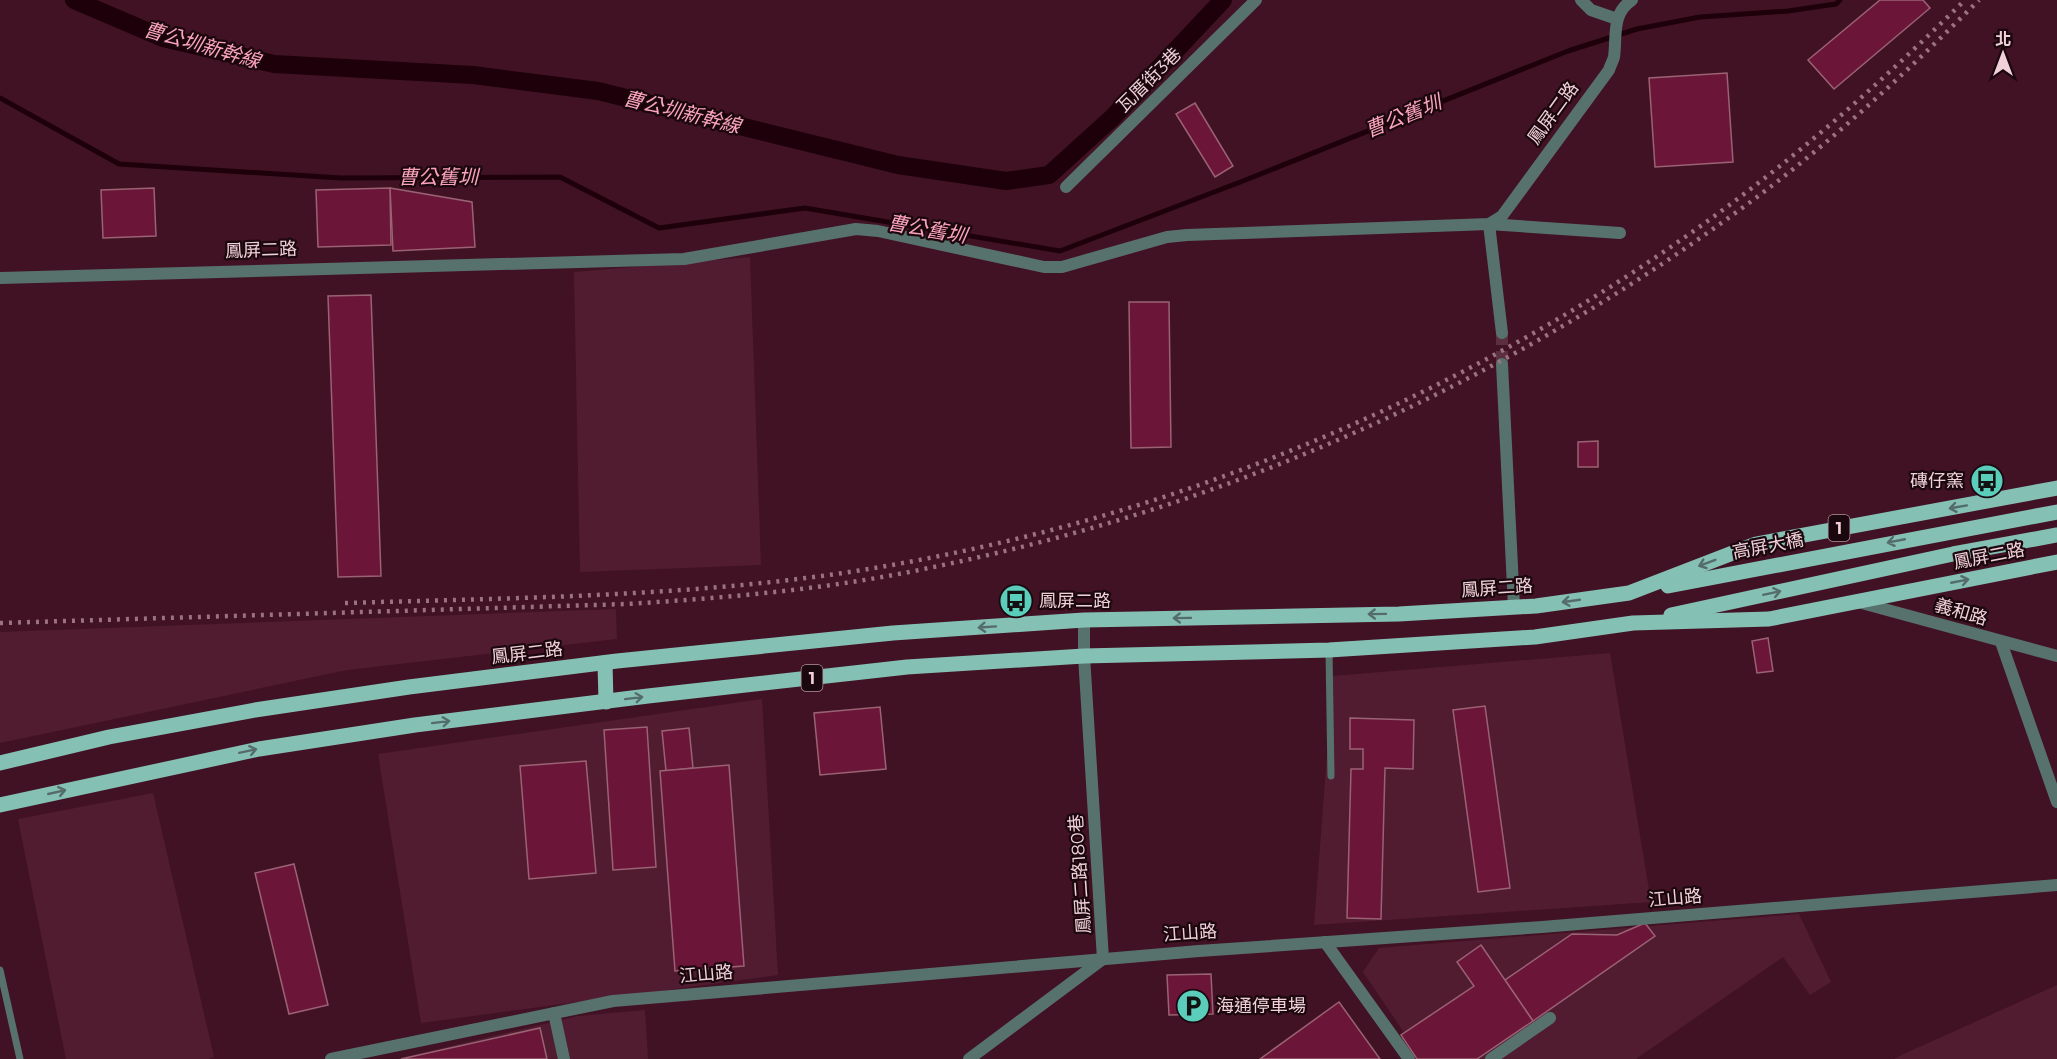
<svg xmlns="http://www.w3.org/2000/svg" width="2057" height="1059" viewBox="0 0 2057 1059" font-family="Montserrat,'Noto Sans TC',sans-serif">
	<style>
		.built { fill: #511c30 }
		.lines { fill: none; stroke-linecap: round; stroke-linejoin: round }
		.stream { stroke: #1d000a; stroke-width: 5 }
		.canal { stroke: #1d000a; stroke-width: 18 }
		.building { fill: #6b1639; stroke: #9a6273; stroke-width: 1.5 }
		.minor-tunnel { stroke: #5b2f3e; stroke-width: 12; stroke-dasharray: 12 6; stroke-linecap: butt }
		.service { stroke: #57726d; stroke-width: 7 }
		.minor { stroke: #57726d; stroke-width: 12 }
		.primary { stroke: #85c0b5; stroke-width: 15 }
		.rail { stroke: #9a737f; stroke-width: 4.5; stroke-dasharray: 3 6; stroke-linecap: butt }
		.oneway { stroke: #556d6a }
		.labels { text-anchor: middle; dominant-baseline: central; stroke-width: 4.5; stroke-linejoin: round; paint-order: stroke }
		.shield { fill: #1b070e; stroke: #b1949c; stroke-width: 1.5 }
		.shield-label { font-size: 16px; font-weight: bold; fill: #f1d1d9 }
		.street-label { font-size: 18px; fill: #f1d1d9; stroke: #1b070e }
		.poi-label { font-size: 18px; fill: #f1d1d9; stroke: #1b070e; text-anchor: start }
		.water-label { font-size: 20px; font-style: italic; fill: #fba3bc; stroke: #1b070e }
	</style>
	<rect width="100%" height="100%" fill="#411223"/>
	<!-- built -->
	<g class="built">
		<polygon points="750,257 761,565 580,572 574,272"/>
		<polygon points="616,609 617,639 347,670 0,743 0,632"/>
		<polygon points="1610,653 1651,902 1314,925 1333,676"/>
		<polygon points="762,699 778,975 421,1023 378,754"/>
		<polygon points="153,793 214,1057 208,1059 66,1059 18,819"/>
		<polygon points="1799,914 1831,982 1810,995 1783,957 1636,1059 1422,1059 1363,972 1379,948"/>
		<polygon points="2057,985 2057,1059 1894,1059 1906,1053"/>
		<polygon points="645,1010 648,1059 396,1059 578,1016"/>
	</g>
	<g class="lines">
		<!-- stream -->
		<polyline class="stream" points="0,98 119,164 341,178 560,177 659,228 805,208 1060,251 1243,181 1568,51 1637,29 1700,17 1788,11 1836,4 1840,0"/>
		<!-- canal -->
		<polyline class="canal" points="74,0 163,38 274,64 473,75 598,91 898,165 1006,181 1049,175 1113,117 1223,0"/>
	</g>
	<!-- building -->
	<g class="building">
		<polygon points="1880,0 1923,0 1930,8 1834,89 1808,60"/>
		<polygon points="1727,73 1733,162 1655,167 1649,78"/>
		<polygon points="1195,103 1233,166 1215,177 1176,114"/>
		<polygon points="154,188 156,236 103,238 101,190"/>
		<polygon points="390,188 472,202 475,247 393,251"/>
		<polygon points="390,188 391,245 318,247 316,190"/>
		<polygon points="371,295 381,576 338,577 328,296"/>
		<polygon points="1129,302 1169,302 1171,447 1131,448"/>
		<polygon points="1598,441 1598,467 1578,467 1578,442"/>
		<polygon points="1768,638 1773,671 1757,673 1752,641"/>
		<polygon points="1485,706 1510,888 1478,892 1453,710"/>
		<polygon points="880,707 886,769 820,775 814,713"/>
		<polygon points="1350,718 1414,720 1413,769 1385,768 1381,919 1347,918 1351,769 1363,769 1363,749 1350,749"/>
		<polygon points="647,727 656,867 613,870 604,730"/>
		<polygon points="689,728 693,768 666,771 662,731"/>
		<polygon points="586,761 596,873 529,879 520,766"/>
		<polygon points="729,765 744,966 675,971 660,771"/>
		<polygon points="294,864 328,1005 289,1014 255,873"/>
		<polygon points="1645,923 1655,936 1533,1021 1505,980 1572,934 1617,935"/>
		<polygon points="1481,945 1533,1021 1477,1059 1417,1059 1401,1035 1474,986 1457,962"/>
		<polygon points="1211,974 1213,1014 1169,1015 1167,975"/>
		<polygon points="1339,1002 1380,1059 1260,1059"/>
		<polygon points="540,1028 547,1059 401,1059"/>
	</g>
	<g class="lines">
		<!-- minor-tunnel -->
		<polyline class="minor-tunnel" points="1502,333 1502,364"/>
		<!-- service -->
		<g class="service">
			<polyline points="1329,650 1331,776"/>
			<polyline points="0,970 20,1059"/>
		</g>
		<!-- minor -->
		<g class="minor">
			<polyline points="1581,0 1591,10 1617,19"/>
			<polyline points="1066,187 1256,0"/>
			<path d="M0,278l684,-19 172,-30 22,2 166,36h18l105,-30 20,-2 302,-11 13,-8 107,-146c1,-4 4,-9 5,-13 3,-21 -3,-43 18,-57"/>
			<polyline points="1502,333 1489,224 1620,233"/>
			<polyline points="1502,364 1514,607"/>
			<polyline points="1858,602 2057,656"/>
			<polyline points="2001,642 2057,802"/>
			<polyline points="1325,942 1409,1059"/>
			<polyline points="554,1013 564,1059"/>
			<polyline points="331,1059 613,1001 1199,951 1542,927 2057,885"/>
			<polyline points="969,1059 1103,959 1084,656 1084,620"/>
			<polyline points="1491,1059 1550,1018"/>
		</g>
		<!-- primary -->
		<g class="primary">
			<polyline points="1668,586 2057,512"/>
			<polyline points="1671,615 1953,554 2057,535"/>
			<polyline points="605,663 606,702"/>
			<polyline points="0,763 109,737 255,710 409,687 617,661 893,633 1084,620 1399,614 1536,606 1629,593 1756,544 2057,488"/>
			<polyline points="0,805 259,749 415,725 648,696 907,667 1084,656 1329,650 1535,637 1633,623 1769,619 2057,562"/>
		</g>
		<!-- rail -->
		<g class="rail">
			<path d="M345,603c164,-5 328,-6 491,-29 356,-52 701,-204 977,-435 53,-44 103,-91 152,-139"/>
			<path d="M0,623l627,-19c96,-6 193,-14 287,-33 309,-61 591,-186 843,-374 79,-59 152,-127 222,-197"/>
		</g>
	</g>
	<!-- one-way arrows -->
	<defs><path id="oneway-shaft" d="M-6 0H5M1.5-3L5.5 0L1.5 3" fill="none" stroke-width="1.6" stroke-linecap="round" stroke-linejoin="round" transform="scale(1.5)"/></defs>
	<g class="oneway">
		<use href="#oneway-shaft" transform="translate(1958 507) rotate(170)"/>
		<use href="#oneway-shaft" transform="translate(1896 541) rotate(169)"/>
		<use href="#oneway-shaft" transform="translate(1707 563) rotate(159)"/>
		<use href="#oneway-shaft" transform="translate(1960 581) rotate(-11)"/>
		<use href="#oneway-shaft" transform="translate(1772 593) rotate(-12)"/>
		<use href="#oneway-shaft" transform="translate(1571 601) rotate(172)"/>
		<use href="#oneway-shaft" transform="translate(1377 614) rotate(179)"/>
		<use href="#oneway-shaft" transform="translate(1182 618) rotate(179)"/>
		<use href="#oneway-shaft" transform="translate(987 627) rotate(176)"/>
		<use href="#oneway-shaft" transform="translate(634 698) rotate(-7)"/>
		<use href="#oneway-shaft" transform="translate(441 722) rotate(-7)"/>
		<use href="#oneway-shaft" transform="translate(248 751) rotate(-12)"/>
		<use href="#oneway-shaft" transform="translate(57 792) rotate(-13)"/>
	</g>
	<!-- icons -->
	<defs>
		<symbol id="bus-disc" viewBox="-11 -11 22 22"><circle r="9.5" fill="#5bcebb" stroke="#1b070e"/><path d="M-5-6H5V4H4V6H2V4H-2V6H-4V4H-5ZM-3.5-4V0h7V-4ZM-3.5 1.2v1.5H-2V1.2ZM2 1.2v1.5H3.5V1.2Z" fill="#111"/></symbol>
		<symbol id="parking-disc" viewBox="-11 -11 22 22"><circle r="9.5" fill="#5bcebb" stroke="#1b070e"/><path d="M-3.5-5.5H1a3.5 3.5 0 0 1 0 7H-1V5.5H-3.5ZM-1-3.4V-.6H.8a1.4 1.4 0 0 0 0-2.8Z" fill="#111"/></symbol>
	</defs>
	<g fill-rule="evenodd">
		<use href="#bus-disc" x="1968" y="462" width="38" height="38"/>
		<use href="#bus-disc" x="997" y="582" width="38" height="38"/>
		<use href="#parking-disc" x="1174" y="987" width="38" height="38"/>
	</g>
	<g class="labels">
		<!-- shield labels -->
		<g class="shield">
			<rect x="1828.5" y="515" width="21" height="26" rx="4.5"/>
			<rect x="801.5" y="665" width="21" height="26" rx="4.5"/>
		</g>
		<g class="shield-label">
			<text x="1839" y="528">1</text>
			<text x="812" y="678">1</text>
		</g>
		<!-- street labels -->
		<g class="street-label">
			<text transform="translate(1149 80) rotate(-45)">瓦厝街3巷</text>
			<text transform="translate(1553 113) rotate(-54)">鳳屏二路</text>
			<text transform="translate(261 250) rotate(-2)">鳳屏二路</text>
			<text transform="translate(1768 546) rotate(-11)">高屏大橋</text>
			<text transform="translate(1989 556) rotate(-11)">鳳屏二路</text>
			<text transform="translate(1497 588) rotate(-4)">鳳屏二路</text>
			<text transform="translate(1961 612) rotate(16)">義和路</text>
			<text transform="translate(527 653) rotate(-7)">鳳屏二路</text>
			<text transform="translate(1080 874) rotate(-94)">鳳屏二路180巷</text>
			<text transform="translate(1675 898) rotate(-5)">江山路</text>
			<text transform="translate(1190 933) rotate(-4)">江山路</text>
			<text transform="translate(706 974) rotate(-5)">江山路</text>
		</g>
		<!-- poi labels -->
		<g class="poi-label">
			<text x="1964" y="481" text-anchor="end">磚仔窯</text>
			<text x="1039" y="601">鳳屏二路</text>
			<text x="1216" y="1006">海通停車場</text>
		</g>
		<!-- water labels -->
		<g class="water-label">
			<text transform="translate(202 45) rotate(16)">曹公圳新幹線</text>
			<text transform="translate(682 112) rotate(14)">曹公圳新幹線</text>
			<text transform="translate(1403 116) rotate(-22)">曹公舊圳</text>
			<text x="438" y="177">曹公舊圳</text>
			<text transform="translate(927 229) rotate(10)">曹公舊圳</text>
		</g>
	</g>
	<!-- north arrow -->
	<g transform="translate(2003 54)" stroke="#1b070e" stroke-width="4.5" paint-order="stroke">
	<path d="M0-4.5L10 22L0 15L-10 22Z" fill="#f1d1d9"/>
	<text y="-9" font-size="16" font-weight="bold" text-anchor="middle" fill="#f1d1d9">北</text>
	</g>
</svg>
